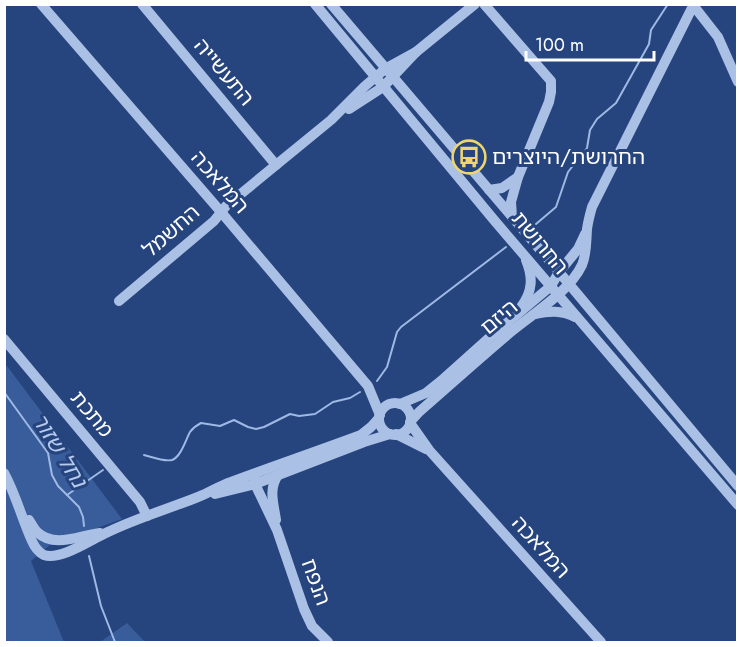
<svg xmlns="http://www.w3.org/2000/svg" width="742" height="647" viewBox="0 0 742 647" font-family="Jost,'Noto Sans Hebrew',sans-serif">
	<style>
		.green { fill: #395c9a }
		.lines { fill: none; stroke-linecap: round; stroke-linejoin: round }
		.stream { stroke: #9fb9e5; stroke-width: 2 }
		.minor { stroke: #abc0e5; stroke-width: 10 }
		.labels { text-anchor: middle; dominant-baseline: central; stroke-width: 6; stroke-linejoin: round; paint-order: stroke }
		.street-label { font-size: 21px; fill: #fff; stroke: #26447d }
		.poi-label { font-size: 21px; fill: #fff; stroke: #26447d; text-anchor: start }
		.water-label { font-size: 22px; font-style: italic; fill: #b6caed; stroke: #26447d }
	</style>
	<rect width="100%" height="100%" fill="#26447d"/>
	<!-- green -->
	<g class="green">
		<polygon points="4,362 122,519 50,545 31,561 64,642 5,642"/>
		<polygon points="127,623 145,642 100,642"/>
	</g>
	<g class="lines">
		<!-- stream -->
		<g class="stream">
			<polyline points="536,224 556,207 568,172 587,148 590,130 597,119 616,103 649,44 651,30 668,4"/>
			<polyline points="377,381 387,367 397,332 401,327 506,247"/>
			<polyline points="4,392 48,453 52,475 58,486 79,507 83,517 84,526"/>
			<path d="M144,455c8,2 20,7 28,5 9,-3 14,-21 18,-28 3,-4 7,-7 11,-9l19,3 14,-6 14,7 8,2 8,-2 26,-13 9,2 16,-2 18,-12 17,-4 10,-6"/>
			<polyline points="67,495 103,470"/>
			<polyline points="89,556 101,606 115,642"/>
		</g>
		<!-- minor -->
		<g class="minor">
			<polyline points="41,4 221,212 368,386 380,415"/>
			<polyline points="142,4 276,165"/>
			<polyline points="315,4 494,220 738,505"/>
			<polyline points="331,4 559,272 738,486"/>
			<polyline points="484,4 551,81 551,92 549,102 518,177 511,202 512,216"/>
			<polyline points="693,5 718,37 738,82"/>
			<polyline points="349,109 383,87 416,52 475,4"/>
			<polyline points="489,190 502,188 518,177"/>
			<polyline points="119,301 214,221 226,206 331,120 365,86 385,69 416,52"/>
			<path d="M521,307c12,-16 12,-30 5,-47"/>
			<path d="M535,314c14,-3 26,-4 40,3"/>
			<polyline points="4,339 140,502 147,516"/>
			<circle cx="395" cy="419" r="16"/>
			<polyline points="400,404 426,393 441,381 489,338 551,286 559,272 578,249 585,234"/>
			<path d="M410,422l9,-10c31,-27 62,-55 93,-81 23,-19 57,-39 70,-66 5,-12 4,-23 5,-36 1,-7 3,-15 5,-22l102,-203"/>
			<polyline points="410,423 429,450 601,642"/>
			<polyline points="396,434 426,449"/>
			<path d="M4,473c12,22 18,46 28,68 2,5 7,12 12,14 17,6 49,-17 64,-23 29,-14 60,-23 90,-35 11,-4 21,-11 33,-15 43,-16 87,-31 130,-47l10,-8 8,-9"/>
			<polyline points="255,477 255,484 277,530 304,609 312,626 328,642"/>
			<polyline points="215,494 255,484 364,442 390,434"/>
			<path d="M29,520c2,3 5,9 8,12 18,17 43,3 63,1"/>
			<path d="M276,520c-2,-15 -8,-31 2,-45"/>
		</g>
	</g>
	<!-- icons -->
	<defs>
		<symbol id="bus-ring" viewBox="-11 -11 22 22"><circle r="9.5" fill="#26447d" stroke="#eed570" stroke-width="1.5"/><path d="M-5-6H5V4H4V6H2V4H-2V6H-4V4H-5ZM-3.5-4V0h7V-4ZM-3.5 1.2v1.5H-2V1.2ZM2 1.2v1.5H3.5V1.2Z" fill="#eed570"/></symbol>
	</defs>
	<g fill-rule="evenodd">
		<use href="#bus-ring" x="450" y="138" width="38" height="38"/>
	</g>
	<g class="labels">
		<!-- street labels -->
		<g class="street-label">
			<text transform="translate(224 72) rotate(50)">התעשייה</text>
			<text transform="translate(220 182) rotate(49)">המלאכה</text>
			<text transform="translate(171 231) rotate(-41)">החשמל</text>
			<text transform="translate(540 243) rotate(50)">החרושת</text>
			<text transform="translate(499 317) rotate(-40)">היזם</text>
			<text transform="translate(92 414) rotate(50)">מתכת</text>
			<text transform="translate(541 547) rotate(48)">המלאכה</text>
			<text transform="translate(316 582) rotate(70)">הנפח</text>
		</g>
		<!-- poi labels -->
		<g class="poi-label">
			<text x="492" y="157">החרושת/היוצרים</text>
		</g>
		<!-- water labels -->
		<g class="water-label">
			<text transform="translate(60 450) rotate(58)">נחל שזור</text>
		</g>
	</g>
	<!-- border -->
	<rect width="742" height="647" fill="none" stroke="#ffffff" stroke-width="12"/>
	<!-- scale -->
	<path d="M526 51v9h128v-9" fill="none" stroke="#ffffff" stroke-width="3"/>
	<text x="535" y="51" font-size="18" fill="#ffffff" stroke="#26447d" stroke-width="4.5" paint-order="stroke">100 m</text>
</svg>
